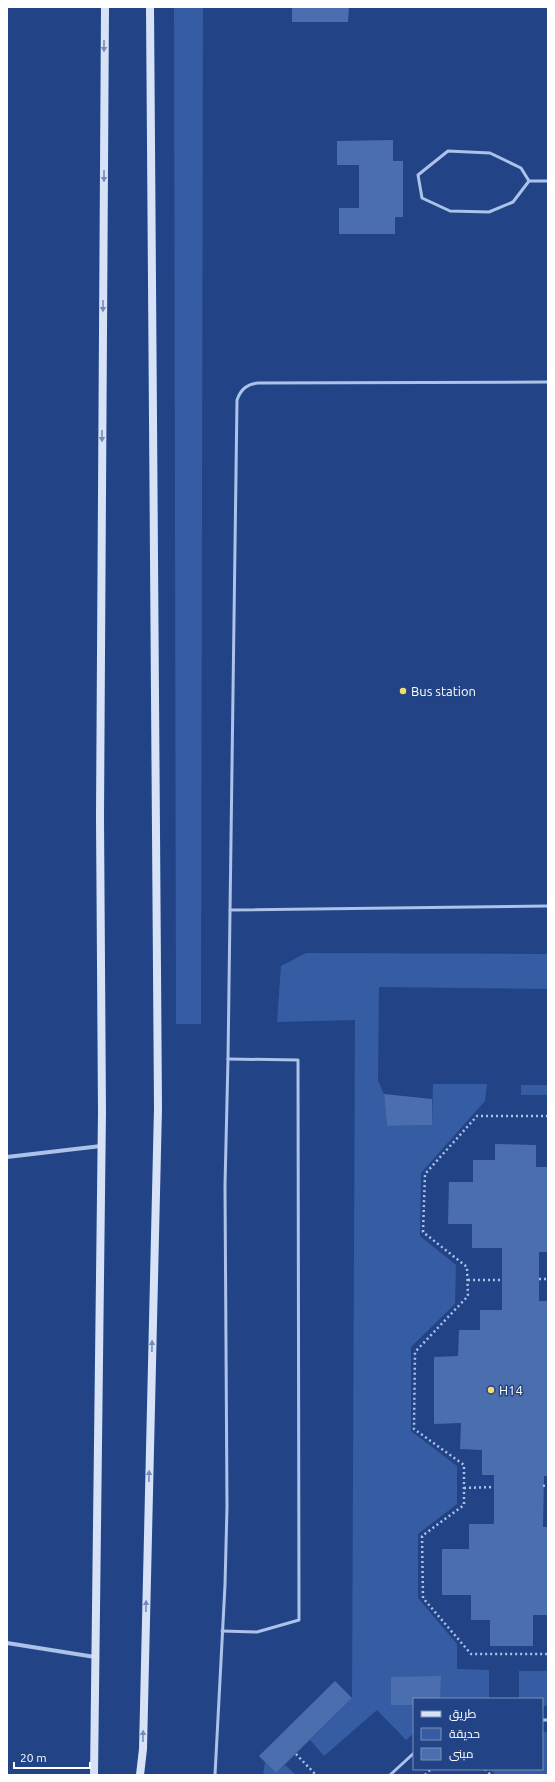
<svg xmlns="http://www.w3.org/2000/svg" width="555" height="1782" viewBox="0 0 555 1782" font-family="Ubuntu,Cairo,sans-serif">
	<style>
		.green { fill: #365ca3 }
		.building { fill: #4b6eae }
		.lines { fill: none; stroke-linecap: round; stroke-linejoin: round }
		.path { stroke: #acc2e9; stroke-width: 2.5; stroke-dasharray: 2 3; stroke-linecap: butt }
		.service { stroke: #acc2e9; stroke-width: 3 }
		.minor { stroke: #acc2e9; stroke-width: 4 }
		.secondary { stroke: #d7e2f7; stroke-width: 8 }
		.oneway { fill: #738bb9 }
		.poi-dot { fill: #f5db6e; stroke: #224486; stroke-width: 1.5 }
		.labels { text-anchor: middle; dominant-baseline: central; stroke-width: 3; stroke-linejoin: round; paint-order: stroke }
		.poi-label { font-size: 13px; fill: #fff; stroke: #224486; text-anchor: start }
	</style>
	<rect width="100%" height="100%" fill="#224486"/>
	<!-- green -->
	<g class="green">
		<polygon points="174,7 203,7 201,1024 176,1024"/>
		<polygon points="306,953 548,954 548,989 379,987 378,1081 384,1094 387,1126 432,1125 433,1084 487,1084 485,1101 421,1173 420,1236 456,1265 455,1304 411,1347 411,1431 457,1466 457,1504 418,1534 418,1598 457,1644 457,1669 489,1670 489,1699 414,1699 414,1733 406,1740 377,1710 324,1756 310,1740 352,1698 355,1020 277,1022 281,966"/>
		<rect x="521" y="1085" width="27" height="10"/>
		<polygon points="519,1671 548,1671 548,1706 542,1706 542,1699 519,1699"/>
		<polygon points="542,1732 548,1732 548,1775 496,1775 490,1769 542,1769"/>
		<polygon points="265,1762 276,1773 285,1765 296,1775 263,1775"/>
	</g>
	<!-- building -->
	<g class="building">
		<polygon points="292,7 349,7 348,22 292,22"/>
		<polygon points="393,140 393,161 403,161 403,217 395,217 395,234 339,234 339,208 359,208 359,165 337,165 337,141"/>
		<polygon points="384,1094 432,1099 432,1125 387,1126"/>
		<polygon points="495,1144 536,1145 536,1167 548,1167 548,1252 539,1252 539,1301 548,1301 548,1476 544,1476 543,1527 548,1527 548,1615 533,1615 533,1646 490,1646 490,1620 471,1620 471,1595 442,1595 442,1549 469,1549 469,1524 494,1524 494,1475 482,1475 482,1450 460,1449 461,1423 434,1424 434,1357 458,1356 459,1330 480,1330 480,1310 502,1310 502,1248 472,1248 472,1224 448,1224 449,1182 473,1182 473,1160 495,1160"/>
		<polygon points="441,1676 440,1699 414,1699 414,1705 391,1705 391,1677"/>
		<polygon points="335,1681 352,1698 276,1773 259,1756"/>
	</g>
	<g class="lines">
		<!-- path -->
		<g class="path">
			<polyline points="548,1116 477,1116 425,1174 423,1232 467,1267 468,1296 415,1352 414,1429 464,1465 464,1505 422,1536 423,1598 471,1654 548,1654"/>
			<polyline points="539,1279 548,1279"/>
			<polyline points="468,1280 502,1280"/>
			<polyline points="543,1486 548,1485"/>
			<polyline points="464,1488 494,1487"/>
			<polyline points="296,1754 316,1775"/>
			<polyline points="485,1769 491,1775"/>
			<polyline points="425,1775 431,1769"/>
		</g>
		<!-- service -->
		<g class="service">
			<polygon points="448,151 490,153 521,168 529,181 513,202 489,212 450,211 422,198 418,175"/>
			<polyline points="529,181 548,181"/>
			<polyline points="230,910 548,906"/>
			<polyline points="222,1631 257,1632 299,1620 298,1060 228,1059"/>
			<polyline points="542,1720 548,1720"/>
			<path d="M215,1775l10,-190 2,-78 -2,-322 3,-126 9,-659c4,-11 10,-16 21,-17l290,-1"/>
			<polyline points="390,1775 414,1753"/>
		</g>
		<!-- minor -->
		<g class="minor">
			<polyline points="7,1157 101,1146"/>
			<polyline points="7,1643 95,1657"/>
		</g>
		<!-- secondary -->
		<g class="secondary">
			<polyline points="94,1775 102,1112 100,817 105,7"/>
			<polyline points="140,1775 143,1749 158,1108 150,7"/>
		</g>
	</g>
	<!-- one-way arrows -->
	<defs><path id="oneway-solid" d="M-6-.8H1V-3.2L6.5 0L1 3.2V.8H-6Z"/></defs>
	<g class="oneway">
		<use href="#oneway-solid" transform="translate(104 46) rotate(90)"/>
		<use href="#oneway-solid" transform="translate(104 176) rotate(90)"/>
		<use href="#oneway-solid" transform="translate(103 306) rotate(90)"/>
		<use href="#oneway-solid" transform="translate(102 436) rotate(90)"/>
		<use href="#oneway-solid" transform="translate(152 1346) rotate(-89)"/>
		<use href="#oneway-solid" transform="translate(149 1476) rotate(-89)"/>
		<use href="#oneway-solid" transform="translate(146 1606) rotate(-89)"/>
		<use href="#oneway-solid" transform="translate(143 1736) rotate(-89)"/>
	</g>
	<!-- markers -->
	<g class="poi-dot">
		<circle cx="403" cy="691" r="4"/>
		<circle cx="491" cy="1390" r="4"/>
	</g>
	<g class="labels">
		<!-- poi labels -->
		<g class="poi-label">
			<text x="411" y="691">Bus station</text>
			<text x="499" y="1390">H14</text>
		</g>
	</g>
	<!-- border -->
	<rect width="555" height="1782" fill="none" stroke="#ffffff" stroke-width="16"/>
	<!-- legend -->
	<rect x="413" y="1698" width="130" height="72" fill="#224486" stroke="#7a8fb6"/>
	<rect x="421" y="1711" width="20" height="6" fill="#d7e2f7" stroke="#7a8fb6"/>
	<text x="449" y="1718" font-size="12" fill="#ffffff">طريق</text>
	<rect x="421" y="1728" width="20" height="12" fill="#365ca3" stroke="#7a8fb6"/>
	<text x="449" y="1738" font-size="12" fill="#ffffff">حديقة</text>
	<rect x="421" y="1748" width="20" height="12" fill="#4b6eae" stroke="#7a8fb6"/>
	<text x="449" y="1758" font-size="12" fill="#ffffff">مبنى</text>
	<!-- scale -->
	<path d="M14 1762v6h76v-6" fill="none" stroke="#ffffff" stroke-width="2"/>
	<text x="20" y="1762" font-size="12" fill="#ffffff" stroke="#224486" stroke-width="3" paint-order="stroke">20 m</text>
</svg>
